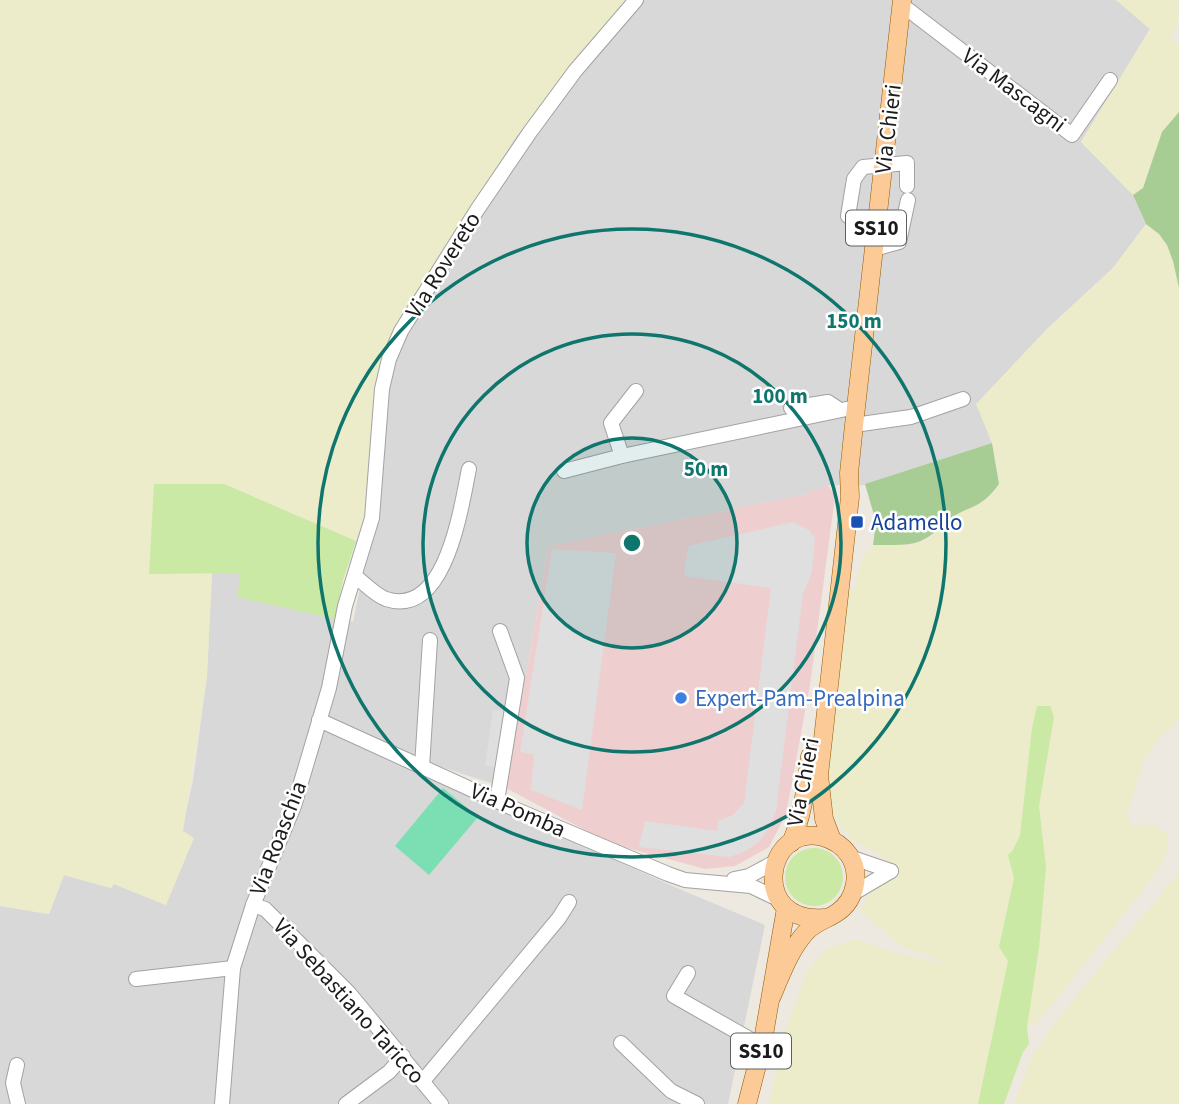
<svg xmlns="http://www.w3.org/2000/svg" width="1179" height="1104" viewBox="0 0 1179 1104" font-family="'Source Sans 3',sans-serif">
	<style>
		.residential { fill: #d9d8d8 }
		.commercial { fill: #efcecf }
		.farmland { fill: #ececca }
		.grass { fill: #cae9a4 }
		.forest { fill: #a8cd94 }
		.pitch { fill: #7cdeb3 }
		.parking { fill: #dfdfdf }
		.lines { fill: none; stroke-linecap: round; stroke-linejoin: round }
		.minor-casing { stroke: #a2a2a2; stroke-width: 16 }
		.major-casing { stroke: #925a00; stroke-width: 19 }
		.minor { stroke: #fff; stroke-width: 14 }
		.major { stroke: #fcca96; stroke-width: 18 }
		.ring { fill: none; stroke: #0f766e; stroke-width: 3.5 }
		.transit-dot { fill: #1a4fb4; stroke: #fff; stroke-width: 2.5 }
		.shop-dot { fill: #3f7fe0; stroke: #fff; stroke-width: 2.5 }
		.labels { text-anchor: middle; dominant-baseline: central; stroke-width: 5; stroke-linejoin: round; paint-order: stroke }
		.shield { fill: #fff; stroke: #5f5f5f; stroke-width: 2 }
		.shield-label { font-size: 21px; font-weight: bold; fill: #1b1b1b }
		.street-label { font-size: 23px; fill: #1b1b1b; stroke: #fff }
		.transit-label { font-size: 23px; fill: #164399; stroke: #fff; text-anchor: start }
		.shop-label { font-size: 23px; fill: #366cbe; stroke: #fff; text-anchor: start }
		.centre { fill: #0f766e; stroke: #fff; stroke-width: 3.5 }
		.ring-label { font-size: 21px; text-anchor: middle; font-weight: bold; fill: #0f766e; stroke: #fff; stroke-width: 5; stroke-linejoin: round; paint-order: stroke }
	</style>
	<rect width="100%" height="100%" fill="#ede8e0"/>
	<!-- residential -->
	<polygon class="residential" points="630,0 1116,0 1150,29 1081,142 1133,195 1146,224 1113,268 1047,329 977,404 992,443 860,486 828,485 803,495 549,546 506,788 429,763 525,819 677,888 765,925 728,1104 0,1104 0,906 49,914 64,875 111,888 114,884 166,905 193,780 207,676 212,572 242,573 237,597 353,622 367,554 356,541 365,516 370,439 381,366 390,338 515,138 600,30"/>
	<!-- commercial -->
	<polygon class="commercial" points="828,485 835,496 810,685 786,814 769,847 735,866 705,869 609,843 506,788 549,546 803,495"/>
	<!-- farmland -->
	<g class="farmland">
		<polygon points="0,0 630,0 600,30 515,138 390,338 381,366 370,439 365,516 356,541 224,484 149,573 212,572 207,676 183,831 194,838 166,905 114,884 111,888 64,875 49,914 0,906"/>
		<polygon points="1116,0 1179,0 1177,25 1170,39 1179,45 1179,112 1162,132 1143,188 1133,195 1081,142 1150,29"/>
		<polygon points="1146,224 1159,234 1167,245 1173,261 1179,288 1179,719 1163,734 1144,759 1127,814 1133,827 1153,824 1168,835 1167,851 1156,873 1058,997 1036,1023 1027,1027 1039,948 1046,867 1039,806 1054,717 1032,728 1020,835 1013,850 1008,855 1014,878 999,947 1008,961 978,1104 769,1104 784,1034 808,969 827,949 856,939 888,951 955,966 903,947 860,911 872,890 898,875 878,853 855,842 845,832 831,809 826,783 845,595 854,590 863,555 873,545 913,545 927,540 957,514 981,503 991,494 999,484 998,469 992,443 976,404 1047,329 1113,268"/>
		<polygon points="1179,873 1179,1104 1014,1104 1033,1054 1070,1003"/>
	</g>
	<!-- grass -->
	<g class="grass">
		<polygon points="154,484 224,484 356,541 343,580 335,619 237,597 241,573 149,574"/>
		<polygon points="1037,706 1050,706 1054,717 1039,806 1046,867 1039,948 1027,1027 1029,1044 1023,1052 1004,1104 978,1104 1008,961 999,947 1014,878 1008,855 1013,850 1020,835 1032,728"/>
		<circle cx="814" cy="877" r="29"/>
	</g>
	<!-- forest -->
	<g class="forest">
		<polygon points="1179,112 1179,288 1173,261 1167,245 1159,234 1146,224 1133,195 1143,188 1162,132"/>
		<path d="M992,443l7,41c-5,7 -11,14 -19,19 -7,5 -17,7 -24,12 -37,31 -34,30 -83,30l3,-23 -11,-38z"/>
	</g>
	<!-- pitch -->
	<polygon class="pitch" points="443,788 478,817 429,875 395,846"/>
	<!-- parking -->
	<g class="parking">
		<polygon points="793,522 809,530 815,538 812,572 803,594 776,811 772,823 760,841 744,852 729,857 639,847 645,821 717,831 718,821 733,815 744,803 771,588 684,576 688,546"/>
		<polygon points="552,549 616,553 582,810 531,790 534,754 520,752"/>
		<polygon points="493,710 512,712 503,768 485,766"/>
	</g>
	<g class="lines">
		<defs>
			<g id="minor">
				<polyline points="902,5 1072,135 1110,80"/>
				<polyline points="848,216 854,179 863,167 907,163 907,186"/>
				<polyline points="874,249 899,242 908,200"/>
				<polyline points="636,391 611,423 622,456 856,407"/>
				<polyline points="791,408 828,402 840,410"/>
				<polyline points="854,425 911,417 963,399"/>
				<polyline points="564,471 622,456"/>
				<path d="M355,576c9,7 20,19 31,23 60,20 75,-92 83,-130"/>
				<polyline points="319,720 510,807 668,874 685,880 751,886 778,899"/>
				<polyline points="422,767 430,640"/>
				<polyline points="497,801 517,678 500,631"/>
				<polyline points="850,857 891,871"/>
				<polyline points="734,879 749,876 775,862"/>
				<polyline points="852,894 891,871"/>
				<polyline points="253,905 265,909 349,993 441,1104"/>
				<polyline points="688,973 674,996 762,1046"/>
				<polyline points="136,979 233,968"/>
				<polyline points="621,1043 671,1091 697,1104"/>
				<polyline points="17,1065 13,1083 18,1104"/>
				<polyline points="423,1081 559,918 569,902"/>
				<polyline points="222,1104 233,968 253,905 294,806 329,688 345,606 372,518 382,389 389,359 401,331 477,210 530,132 575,71 636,0"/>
				<polyline points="346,1104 389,1072 403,1056"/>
			</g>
			<g id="major">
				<polyline points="832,840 824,819 819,775 850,497 849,473 854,425 902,0"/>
				<path d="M791,843c12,-28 15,-57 19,-87"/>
				<path d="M771,998c10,-23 18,-47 35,-66 9,-10 22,-13 32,-20 18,-13 23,-39 11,-57 -7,-10 -15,-15 -26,-18 -58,-15 -74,87 1,81"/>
				<polyline points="747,1104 762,1046 786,908"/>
			</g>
		</defs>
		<!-- minor casing -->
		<use href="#minor" class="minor-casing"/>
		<!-- major casing -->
		<use href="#major" class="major-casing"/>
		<!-- minor -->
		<use href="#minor" class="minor"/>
		<!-- major -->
		<use href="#major" class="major"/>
	</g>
	<!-- distance rings -->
	<circle cx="632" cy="543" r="105" fill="#0f766e" fill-opacity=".12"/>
	<g class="ring">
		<circle cx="632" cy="543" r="105"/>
		<circle cx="632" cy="543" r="209"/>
		<circle cx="632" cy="543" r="314"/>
	</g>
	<!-- markers -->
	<rect class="transit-dot" x="850" y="515" width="14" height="14" rx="3.5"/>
	<circle class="shop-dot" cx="681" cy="698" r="7"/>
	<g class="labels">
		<!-- shield labels -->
		<g class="shield">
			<rect x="846" y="210.5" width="60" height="35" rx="5"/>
			<rect x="731" y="1033.5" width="60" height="35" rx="5"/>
		</g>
		<g class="shield-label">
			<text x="876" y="228">SS10</text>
			<text x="761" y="1051">SS10</text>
		</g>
		<!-- street labels -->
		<g class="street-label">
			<text transform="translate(1014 90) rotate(37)">Via Mascagni</text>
			<text transform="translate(888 129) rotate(-83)">Via Chieri</text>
			<text transform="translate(443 265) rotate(-58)">Via Rovereto</text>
			<text transform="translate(803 782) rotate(-79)">Via Chieri</text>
			<text transform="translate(518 810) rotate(24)">Via Pomba</text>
			<text transform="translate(278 838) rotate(-69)">Via Roaschia</text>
			<text transform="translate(349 1001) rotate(48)">Via Sebastiano Taricco</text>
		</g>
		<!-- transit labels -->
		<g class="transit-label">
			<text x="871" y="522">Adamello</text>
		</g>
		<!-- shop labels -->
		<g class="shop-label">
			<text x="695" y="698">Expert-Pam-Prealpina</text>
		</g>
	</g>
	<circle cx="632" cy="543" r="10" class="centre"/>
	<g class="ring-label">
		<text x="854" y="328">150 m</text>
		<text x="780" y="403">100 m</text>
		<text x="706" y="476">50 m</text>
	</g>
</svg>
